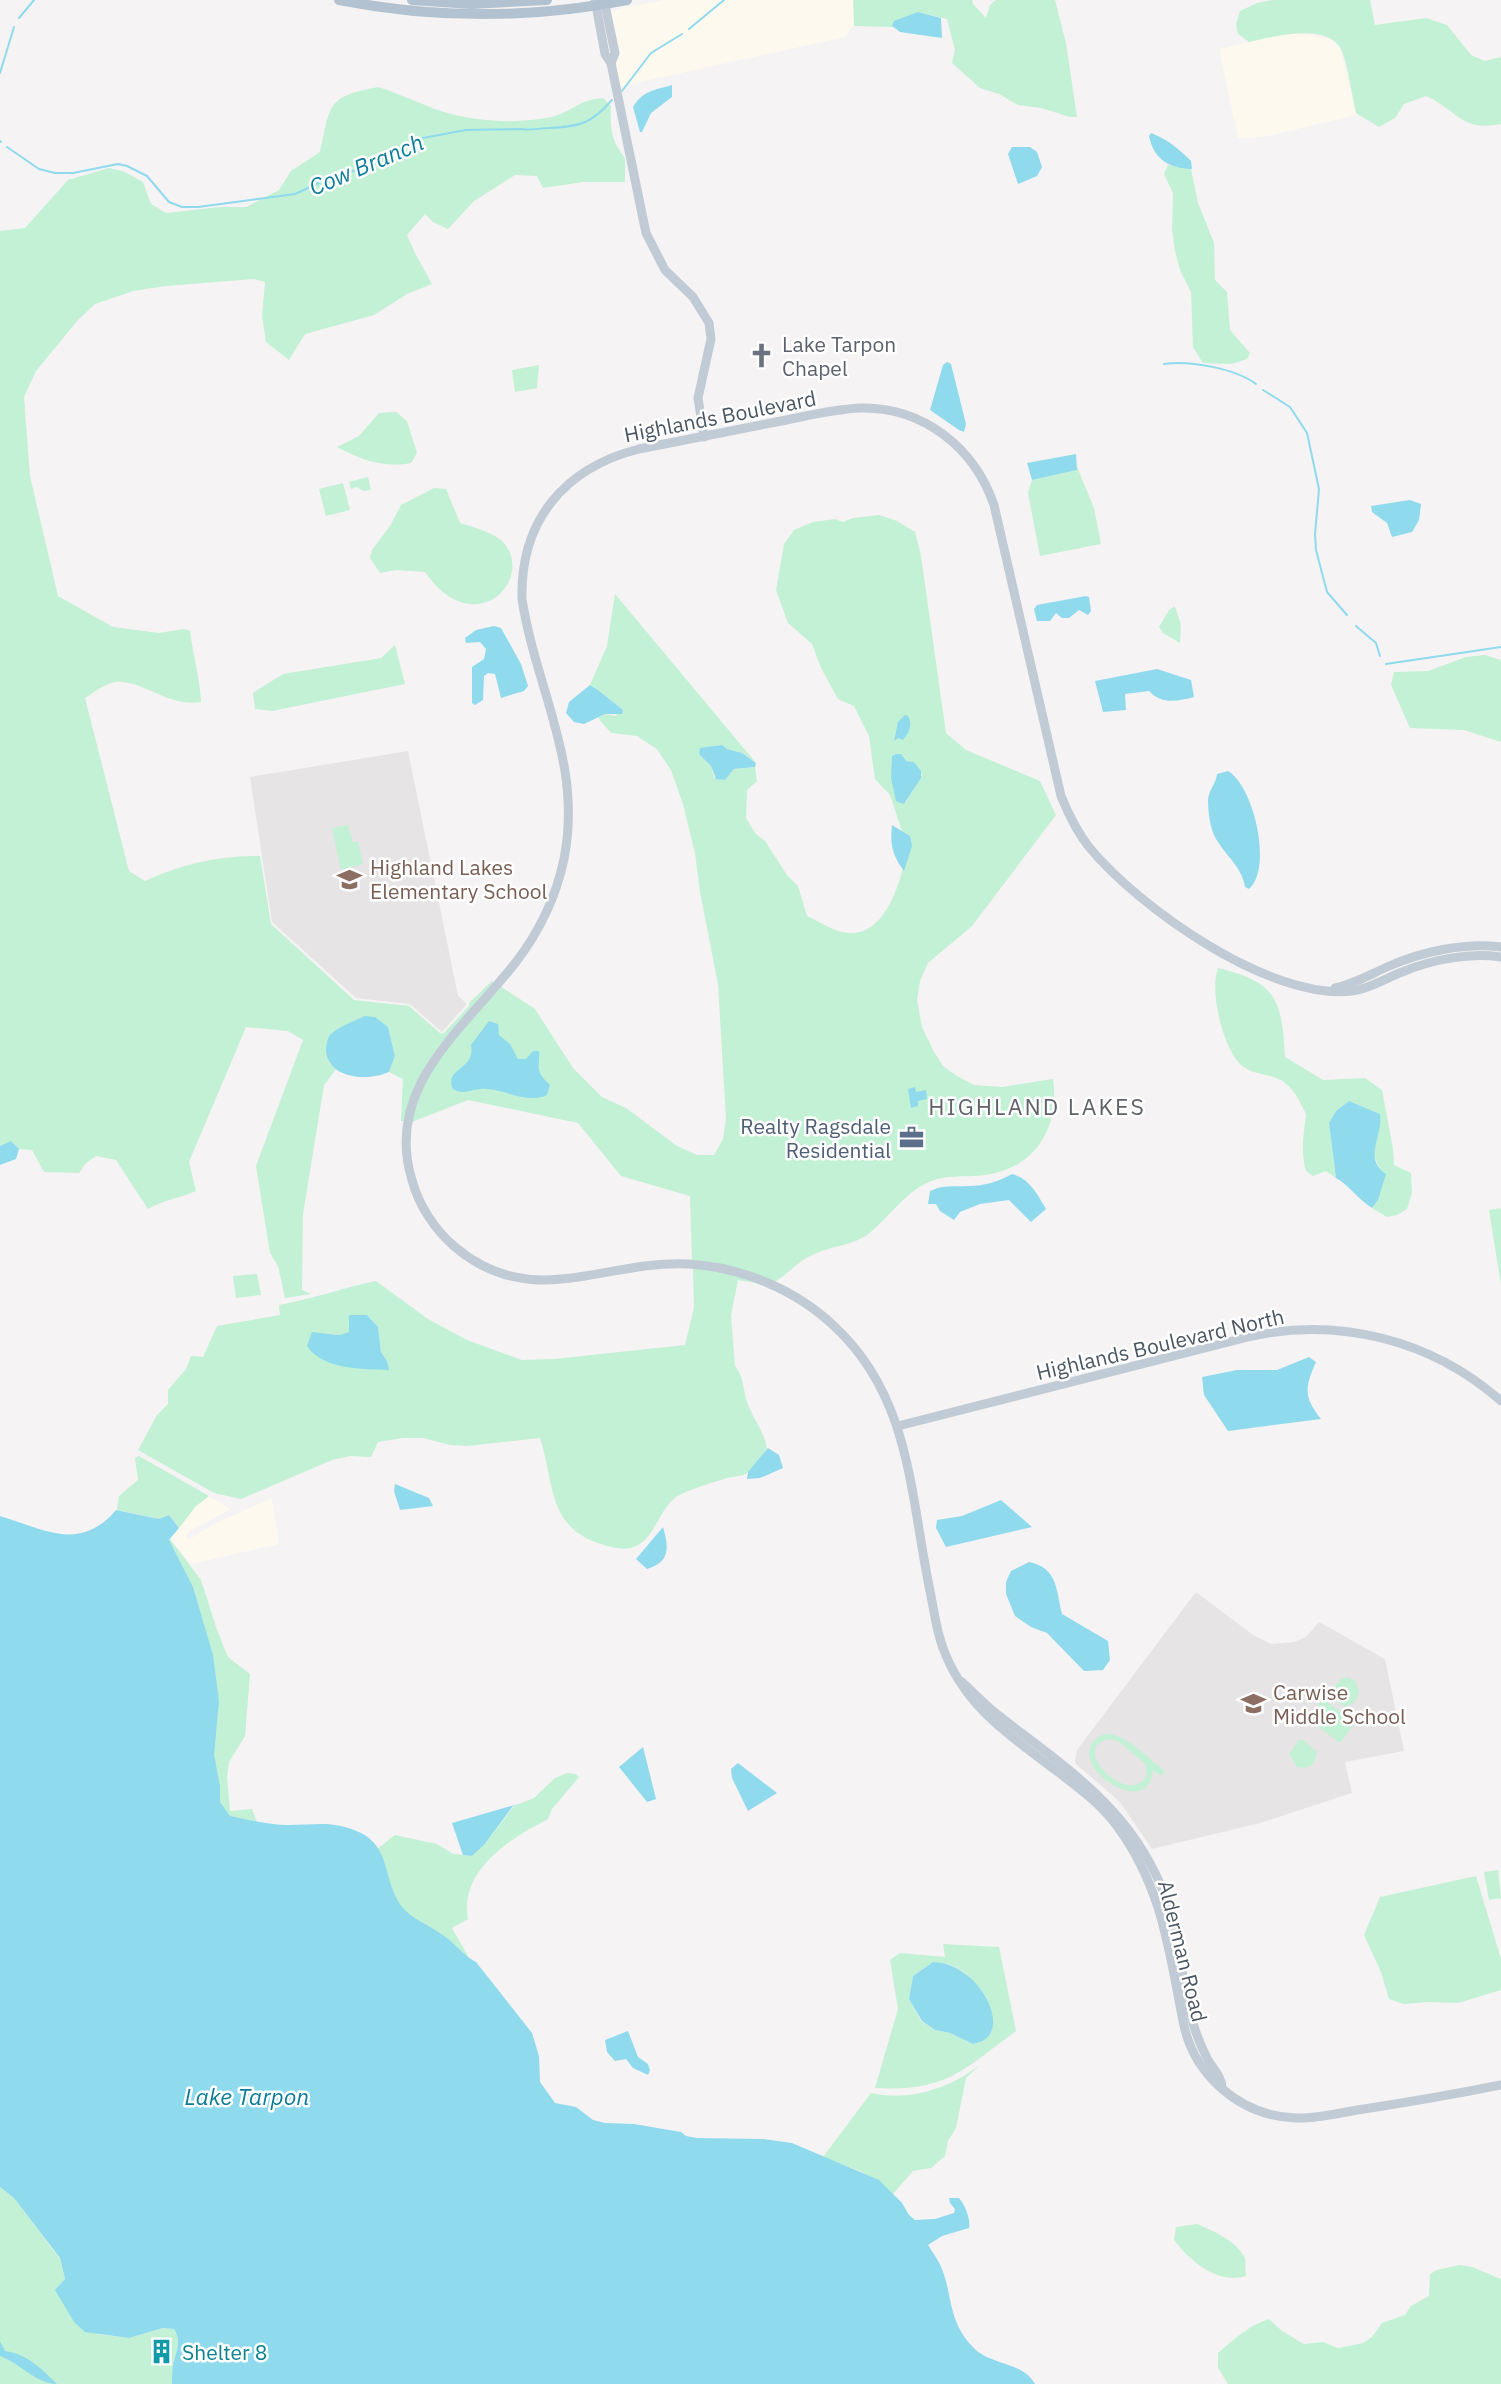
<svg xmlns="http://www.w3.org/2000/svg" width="1501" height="2384" viewBox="0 0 1501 2384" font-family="'IBM Plex Sans',sans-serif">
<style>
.commercial{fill:#fdf9ef}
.education{fill:#e6e4e5}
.green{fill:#c3f1d5;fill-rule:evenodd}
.water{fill:#90daee}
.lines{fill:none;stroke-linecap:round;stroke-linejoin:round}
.stream{stroke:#90daee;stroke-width:2}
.secondary{stroke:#c1cbd6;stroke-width:9}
.primary{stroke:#b3c2d1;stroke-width:10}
.labels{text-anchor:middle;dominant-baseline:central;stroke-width:5;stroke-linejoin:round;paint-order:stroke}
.worship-label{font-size:21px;fill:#5b616d;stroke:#fff;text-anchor:start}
.street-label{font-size:21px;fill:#4a5661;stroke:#fff}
.education-label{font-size:21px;fill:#785e54;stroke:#fff;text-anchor:start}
.service-label{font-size:21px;fill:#4e5e75;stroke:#fff;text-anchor:end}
.culture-label{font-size:21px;fill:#0d838f;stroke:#fff;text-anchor:start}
.water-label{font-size:23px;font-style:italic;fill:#0c7c9b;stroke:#fff}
.neighbourhood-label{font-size:23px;letter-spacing:2px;fill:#5f6368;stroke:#fff}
</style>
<rect width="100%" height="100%" fill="#f5f3f3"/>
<g class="commercial">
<polygon points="663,0 853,0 854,24 845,37 618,87 609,11"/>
<polygon points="1291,32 1331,39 1340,48 1357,115 1264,137 1238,138 1219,49"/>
<polygon points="209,1496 231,1509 190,1531 185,1536 188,1540 216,1523 272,1498 279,1544 191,1564 170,1539 196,1506"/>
</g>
<g class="education">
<polygon points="408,751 458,996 467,1004 442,1032 410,1004 356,998 272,922 250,777"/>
<polygon points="1196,1592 1253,1635 1271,1644 1294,1642 1306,1637 1319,1622 1385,1659 1404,1751 1345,1762 1352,1793 1260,1823 1152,1849 1119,1801 1076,1764 1075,1760 1077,1750"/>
</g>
<g class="green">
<polygon points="853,0 972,0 973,4 986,18 990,5 996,0 1055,0 1066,43 1077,117 1070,117 1041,108 1018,105 999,94 980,88 952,63 955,50 947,19 918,12 893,27 854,26"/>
<path d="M1272,0h98l5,25 51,-7 21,7 24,30 14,6 16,-4v67c-41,8 -43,-14 -75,-28l-22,8 -9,14 -16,9 -23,-14c-4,-18 -8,-49 -15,-64 -14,-27 -70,-12 -92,-7l-11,-8 -2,-10 4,-13 17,-8z"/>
<path d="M378,87c23,7 44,18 66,25 26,8 60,11 87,8 9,-1 19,-2 27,-5 19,-7 21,-15 45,-17l8,8c-1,22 0,35 14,52v24h-42l-40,6 -6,-12 -22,-1 -41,26 -26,28 -15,-7 -8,-8 -18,21 8,18 17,31 -25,10 -33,21 -69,19 -16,26 -23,-18 -4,-26 3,-34 -11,-3 -89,7 -32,5 -38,13 -17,16 -42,51 -12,26 6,79 28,120 55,31 46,6 25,-4 6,2c3,25 10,47 11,71 -32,6 -59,-23 -86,-20 -10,2 -21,10 -30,16l44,173 16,10c37,-17 74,-26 115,-25l11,68 83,76 55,6 32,28 3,-1 25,-27v-3l23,-22 3,2c-24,27 -53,54 -71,85 -10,16 -13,36 -18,53h-5l2,-42 -14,-7 6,-16 -7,-29 -24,-11 -11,5 -24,42 7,6 -12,16 -21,129 -1,76 9,4 -26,4 -7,-32 -8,-13 -14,-87 47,-126 -15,-9 -42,-4 -57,135 7,29c-16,7 -33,9 -48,18l-32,-49 -20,-4 -11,8 -6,9 -35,-1 -12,-22 -13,-1 -8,-8 -11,5v-915l25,-3 43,-48 41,-12 16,4 18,10 8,22 15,9 54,-6h26l33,-17 12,-19 29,-19c11,-48 6,-55 58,-65z"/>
<polygon points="1168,165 1191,169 1198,203 1214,243 1215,280 1227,292 1230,330 1250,353 1247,359 1232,364 1203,363 1193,347 1191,292 1180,270 1175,251 1172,229 1173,193 1164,174"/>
<polygon points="539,365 537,388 515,392 512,370"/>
<path d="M396,412l11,9 10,32 -6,10c-27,5 -50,-3 -74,-16l22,-11 20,-23z"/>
<polygon points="1077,467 1094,508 1101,544 1040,556 1028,493 1032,480 1077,470"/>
<polygon points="368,477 371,490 363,491 357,487 351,489 349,482"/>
<polygon points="343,483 350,510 326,516 319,489"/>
<path d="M434,488l12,1 14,34c13,4 35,10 44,20 31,37 -30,100 -79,29l-29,-2 -16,3 -10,-15 2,-8 18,-24 11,-21z"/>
<path d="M879,515l18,6 18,11 6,24 25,177 20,17 74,31 16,34 -84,111 -44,37 -8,18 -3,19 5,27 11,23 10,16 14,10 17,9 28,2 51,-8c7,48 -17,89 -68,96 -22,3 -41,-2 -62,10 -22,12 -36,35 -56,50 -16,11 -37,11 -55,20 -15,7 -25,20 -39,28l-81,-21 -2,-66 -69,-20 -43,-53 -110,-23 -56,22 4,-20 17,-38 67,-78 35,23 38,59 29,29 24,11 51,38 20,9h17l9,-16 3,-20 -8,-135 -18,-92 -5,-39 -12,-49 -12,-34 -14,-21 -20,-13 -26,-3 -13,-15 7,-4 10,2 8,-6 -25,-20 -8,-5 17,-39 8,-52 141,169 -14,-10 -15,-4 -5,-4 -22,4 -1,5 12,12 3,11 11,3 9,-11 21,-2 2,14 -10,9 -1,28 9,15 10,8 22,34 11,11 9,30c11,5 23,13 35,16 48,11 62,-64 68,-96l-8,-5 -12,-36 -15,-16 -6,-43 -15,-30 -16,-7 -17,-31 -9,-24 -24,-21 -12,-33 8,-46 10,-14 19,-8 22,-3 8,3 10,-4zM906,761l8,1 8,13 -16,27 -9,-1 -6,-28z"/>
<polygon points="1175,606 1181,625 1180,643 1163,633 1159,627 1169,610"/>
<polygon points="395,645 405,684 272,711 255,709 253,693 283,674 381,658"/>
<polygon points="1485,655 1501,660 1501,742 1464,730 1410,728 1391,685 1394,672 1428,671 1466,657"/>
<polygon points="348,825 353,842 358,842 363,864 341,870 332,828"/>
<path d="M1218,968c59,14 64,32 67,89l38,23 42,-2 17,12 11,59 1,16 17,8 1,20 -5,16 -10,6 -10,2 -15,-9c7,-10 9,-26 7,-39 -1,-7 -7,-13 -5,-22 1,-12 8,-20 6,-33l-31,-13 -13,10 -7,12 7,55 -10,-7 -13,5 -7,-5c-6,-21 -2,-36 0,-57 -5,-10 -11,-24 -21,-31 -12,-10 -32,-7 -44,-18 -18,-17 -32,-74 -23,-97z"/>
<polygon points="1501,1208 1501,1285 1489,1210"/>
<path d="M693,1268l34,5 35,11 -24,-4 -7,35 4,51c9,10 8,24 12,36 6,17 17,29 20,46 -5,8 -13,20 -20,25 -4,3 -15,4 -20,5 -16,5 -37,11 -51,19 -17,12 -21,41 -40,49 -10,5 -23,2 -32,-1 -57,-16 -49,-60 -64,-107l-73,8 -17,-1 -27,-7h-20l-25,4 -7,15 -21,-1 -18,4 -91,39 -27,-6 -76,-43 19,-35 11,-11v-14l18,-21 5,-13 12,1 14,-31 63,-11 -1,-10c33,-6 64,-17 97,-24l52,38 39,21 55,20 32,-1 131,-14 9,-37zM367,1315l11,12 3,25 6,9 -63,-28 15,2 11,-3v-9z"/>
<polygon points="257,1274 261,1295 236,1298 233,1276"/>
<polygon points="139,1456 209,1496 196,1506 179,1528 169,1515 159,1519 117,1510 119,1496 138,1480 135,1458"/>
<polygon points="170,1539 201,1580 217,1630 228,1657 250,1674 245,1736 229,1762 227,1777 230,1811 252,1809 257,1822 299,1828 223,1835 164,1544"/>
<polygon points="1348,1677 1356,1682 1359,1693 1354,1703 1345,1707 1331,1696 1330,1692 1341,1679"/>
<polygon points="1323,1699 1355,1723 1340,1743 1308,1719"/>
<path d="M1104,1734c21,-2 45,25 61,37l-4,5 -8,-6c-4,56 -100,-13 -49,-36zM1110,1739l9,3 26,22 2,10c-15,37 -82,-28 -37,-35z"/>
<polygon points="1299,1740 1303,1740 1317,1752 1314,1763 1306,1768 1297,1767 1289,1754"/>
<path d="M567,1773l9,1 3,3 -27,32 -4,10c-37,19 -89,51 -80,100l-16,9 16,28 -4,6 -60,-33 -27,-80 18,-14 42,9 16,10 19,2 12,-11 30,-39 20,-8 21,-20z"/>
<polygon points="1498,1870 1501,1898 1489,1900 1484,1872"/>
<polygon points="1476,1876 1501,1959 1501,1990 1458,2003 1428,2002 1404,2004 1389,1999 1381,1972 1364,1935 1380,1897"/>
<path d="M943,1944l56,3 17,84c-53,39 -70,61 -141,57l23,-79 -8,-49 10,-7 45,4zM933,1962c39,1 47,31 59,61 -3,10 -6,20 -19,21l-23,-11 -15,-3 -14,-9 -12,-22 4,-23z"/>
<path d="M980,2065l-14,13 -10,50 -8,13 -3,15 -14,12 -18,3 -21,24 -30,-23 -39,-15 48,-64c39,9 79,-5 109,-28z"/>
<path d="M0,2187l14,11 46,61 5,20 -9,11 18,32 23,12 32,4 34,-10 11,1c8,13 2,22 -1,36 -1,6 -1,13 -1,19h-172z"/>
<path d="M1197,2224c16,7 40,17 48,34 1,5 0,13 1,18 -28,9 -56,-15 -72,-36l2,-13z"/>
<path d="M1460,2265l12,2 29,12v105h-273l-10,-16v-15c17,-14 29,-27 51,-34l13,12 22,13 19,-2 15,6 25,-5 9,-6 10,-14 23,-8 6,-9 18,-10 1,-22 7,-4z"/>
</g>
<g class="water">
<polygon points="918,12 941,18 942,38 900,32 892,26 894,21"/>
<path d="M672,85v12l-21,16 -9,19h-2l-7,-25c9,-16 22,-17 39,-22z"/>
<path d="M1151,133c16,6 28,16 40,28l1,8c-23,-1 -38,-9 -43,-33z"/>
<polygon points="1012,147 1030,147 1037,152 1042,167 1037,176 1018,184 1008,154"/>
<polygon points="947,362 951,364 966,424 964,432 959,430 930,410 943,365"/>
<polygon points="1076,454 1077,470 1032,480 1027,463"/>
<polygon points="1410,500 1421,504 1419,520 1412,532 1392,537 1387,523 1372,512 1371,506"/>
<polygon points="1086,596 1089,597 1091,611 1088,615 1079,610 1069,618 1062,618 1056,613 1050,621 1037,621 1034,609 1037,605"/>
<polygon points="494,626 501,628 521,664 528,686 524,691 501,698 495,674 488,673 484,676 483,700 475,705 472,703 472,667 484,659 486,649 480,642 466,643 465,638 476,630"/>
<path d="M1157,669l34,11 3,17c-16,4 -32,8 -45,-6l-24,3 1,16 -23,2 -8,-31z"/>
<polygon points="590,685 598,690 623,710 622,714 605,714 584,724 574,722 566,713 569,702"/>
<path d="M905,715l3,1c5,9 1,17 -5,24l-5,-2 -4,3 4,-19z"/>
<polygon points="722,745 727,749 742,753 756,763 755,767 734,769 725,780 716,779 711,766 699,754 700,748"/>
<polygon points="896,754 901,754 906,761 914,762 921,771 921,778 904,804 896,801 891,778 892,756"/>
<path d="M1228,771c26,15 45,97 21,118l-4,-2c-3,-20 -19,-31 -29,-48 -6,-11 -8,-27 -8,-39 1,-11 8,-16 9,-26z"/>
<path d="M892,825l18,11 2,10 -8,25c-12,-16 -14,-27 -12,-46z"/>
<path d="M364,1016l11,1 13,10 7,29 -6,16c-20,9 -60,8 -63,-21 0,-5 1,-12 4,-16 8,-8 24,-14 34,-19z"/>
<path d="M489,1021l9,3 1,11 11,9 8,15h8l7,-8h6c1,18 -5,19 11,34l-3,10c-21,10 -45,-8 -67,-6 -10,1 -17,6 -27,0 -10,-21 23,-19 18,-44z"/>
<polygon points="915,1087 916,1092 926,1090 927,1099 918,1101 918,1106 911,1108 908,1089"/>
<path d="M1349,1101l31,13c4,21 -18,44 6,60l-8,26 -6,8c-14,-9 -22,-22 -36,-30l-7,-55 7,-12z"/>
<polygon points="11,1141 19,1149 16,1159 0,1165 0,1146"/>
<path d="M1012,1174c18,5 25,20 34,35l-15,13 -22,-22 -29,4 -20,8 -6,8 -14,-9 -4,-7h-8l2,-13c14,-7 23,-4 38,-5 16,0 30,-4 44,-12z"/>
<path d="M349,1315h18l11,12 3,25 6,9 2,9c-26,-1 -66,0 -82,-24l5,-14 27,3 10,-3z"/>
<path d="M1309,1357l7,5c-11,25 -13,35 5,57l-93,12 -24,-36 -2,-18 35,-7h40z"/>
<polygon points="768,1448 779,1455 783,1468 760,1478 747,1479 748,1472"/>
<polygon points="395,1484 429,1498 433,1506 400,1510 394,1491"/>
<polygon points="1001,1500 1032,1527 946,1547 936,1528 937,1520 962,1516"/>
<path d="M116,1510l43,9 10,-4 10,13 -10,12 24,47 20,68 6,46 -5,54 6,31v16l10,14c19,4 39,9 58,9 28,0 46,-5 73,8 28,14 23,44 37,68 11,19 34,24 50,38 11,9 17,17 28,23l56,71 7,23 1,26 15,21 21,4 17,13 12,3 29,1 47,8 5,4 11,2 66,1 29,4 87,37 23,23 7,12 6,5 20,-1 19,-6 1,-4 -5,-6 -1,-5h10c6,7 12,22 10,30l-27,8 -14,9c5,8 11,16 14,24 11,29 6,50 29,76 17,21 52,16 64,39h-863c0,-6 0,-13 1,-19 3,-14 9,-23 1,-36l-11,-1 -34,10 -44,-6 -11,-10 -19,-32 10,-11 -5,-21 -46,-60 -14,-11v-671c46,14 80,36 116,-6z"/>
<path d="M663,1527c6,21 7,35 -16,42l-11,-10z"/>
<path d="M1029,1562c29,6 27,28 33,52l46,27 2,19 -7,10 -19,1 -37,-38 -16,-6 -16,-11 -9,-22v-12l5,-11z"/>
<polygon points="643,1747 656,1799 647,1802 619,1767"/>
<polygon points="738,1763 777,1793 748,1811 732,1778 731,1769"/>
<polygon points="518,1804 513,1806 484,1845 472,1856 463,1855 452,1823"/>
<path d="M933,1962c47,0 85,75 40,82l-23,-11 -15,-3 -13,-9 -13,-22 4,-23z"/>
<polygon points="628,2031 638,2057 648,2064 650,2070 648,2075 633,2068 626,2059 615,2061 607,2052 605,2040"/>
<path d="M0,2341l5,10c22,3 37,18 52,33 -21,0 -37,-21 -57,-28z"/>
</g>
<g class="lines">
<g class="stream">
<polyline points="19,18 34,0"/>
<polyline points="689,29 724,0"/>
<polyline points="0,73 14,27"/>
<polyline points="622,91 651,53 682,34"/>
<polyline points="0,141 1,142"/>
<path d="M7,147l32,22 16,4h18l45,-9 9,2 20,10 22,26 13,5h16l97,-13 39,-18 39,-10 19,-15 31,-13 43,-8 55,-1c10,2 18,-1 28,-1 31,-1 43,-5 63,-28"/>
<path d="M1164,364c26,-4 72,5 92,20"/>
<polyline points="1263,390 1290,407 1307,433 1319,489 1315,534 1316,550 1327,592 1347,615"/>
<polyline points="1356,626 1376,643 1380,656"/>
<polyline points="1386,664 1501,647"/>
</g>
<g class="secondary">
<polyline points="595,0 605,54 611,63 646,233 665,270 693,297 709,323 711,339 698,398 704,437"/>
<polyline points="604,0 615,53 611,63"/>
<path d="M1501,957c-32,-5 -70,3 -99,15 -16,6 -32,17 -50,19 -81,10 -213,-83 -263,-144 -12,-15 -21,-34 -28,-51l-67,-291c-20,-58 -71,-98 -133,-97 -29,1 -58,9 -85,14 -46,9 -92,18 -137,27 -75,19 -119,72 -117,150 14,91 61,164 42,260 -8,38 -25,73 -48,103 -50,65 -133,124 -104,218 7,26 23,50 43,67 77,65 148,13 233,17 53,3 107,25 146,62 77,71 76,169 96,265 4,19 6,39 13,57 21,58 67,88 115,124 22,17 43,32 59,54 45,61 52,124 66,195 10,54 57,95 113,97 22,1 46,-6 68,-9 46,-7 92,-15 137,-24"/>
<path d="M1335,988c19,-4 34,-13 52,-21 33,-15 78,-25 114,-20"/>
<path d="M898,1426l350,-89c90,-21 184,3 253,64"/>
<path d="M962,1682c13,12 26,26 40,36 64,50 126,89 159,168 17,39 19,84 29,125 3,15 9,31 16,45 5,11 16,20 16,32"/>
</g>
<g class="primary">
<path d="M339,0c97,19 191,19 288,0"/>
<polyline points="412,0 471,4 547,0"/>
</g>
</g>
<defs>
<symbol id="church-bare" viewBox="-9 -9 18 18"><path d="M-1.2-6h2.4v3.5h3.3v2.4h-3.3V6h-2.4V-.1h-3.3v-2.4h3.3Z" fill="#6b7280" stroke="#fff" stroke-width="2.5" paint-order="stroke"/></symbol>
<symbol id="school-bare" viewBox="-9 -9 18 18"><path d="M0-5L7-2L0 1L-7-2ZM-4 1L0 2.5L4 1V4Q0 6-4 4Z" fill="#8d6e63" stroke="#fff" stroke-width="2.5" paint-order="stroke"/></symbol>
<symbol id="office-bare" viewBox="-9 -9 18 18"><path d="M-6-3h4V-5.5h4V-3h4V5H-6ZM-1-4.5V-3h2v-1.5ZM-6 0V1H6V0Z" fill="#5c6f8a" stroke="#fff" stroke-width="2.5" paint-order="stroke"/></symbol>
<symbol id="building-bare" viewBox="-9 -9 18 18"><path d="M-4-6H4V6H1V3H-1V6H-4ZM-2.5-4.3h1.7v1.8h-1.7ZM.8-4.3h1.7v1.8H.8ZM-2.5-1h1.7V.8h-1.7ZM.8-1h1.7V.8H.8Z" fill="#0f9aa8" stroke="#fff" stroke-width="2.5" paint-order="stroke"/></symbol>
</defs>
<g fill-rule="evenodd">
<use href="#church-bare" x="744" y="338" width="35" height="35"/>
<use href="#school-bare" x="332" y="862" width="35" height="35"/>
<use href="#office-bare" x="894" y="1120" width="35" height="35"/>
<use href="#school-bare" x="1236" y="1686" width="35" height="35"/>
<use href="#building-bare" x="144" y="2334" width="35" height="35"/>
</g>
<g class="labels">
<g class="worship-label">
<text x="782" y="344">Lake Tarpon<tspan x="782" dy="24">Chapel</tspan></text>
</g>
<g class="street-label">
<text transform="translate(720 416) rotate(-11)">Highlands Boulevard</text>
<text transform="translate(1160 1344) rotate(-13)">Highlands Boulevard North</text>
<text transform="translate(1183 1951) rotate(76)">Alderman Road</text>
</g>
<g class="education-label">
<text x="370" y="867">Highland Lakes<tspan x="370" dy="24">Elementary School</tspan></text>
<text x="1273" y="1692">Carwise<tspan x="1273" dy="24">Middle School</tspan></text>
</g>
<g class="service-label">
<text x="891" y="1126">Realty Ragsdale<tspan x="891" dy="24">Residential</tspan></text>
</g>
<g class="culture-label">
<text x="182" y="2352">Shelter 8</text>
</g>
<g class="water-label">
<text transform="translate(366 164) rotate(-23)">Cow Branch</text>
<text x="247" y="2096">Lake Tarpon</text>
</g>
<g class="neighbourhood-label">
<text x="1037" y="1106">HIGHLAND LAKES</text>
</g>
</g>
</svg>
